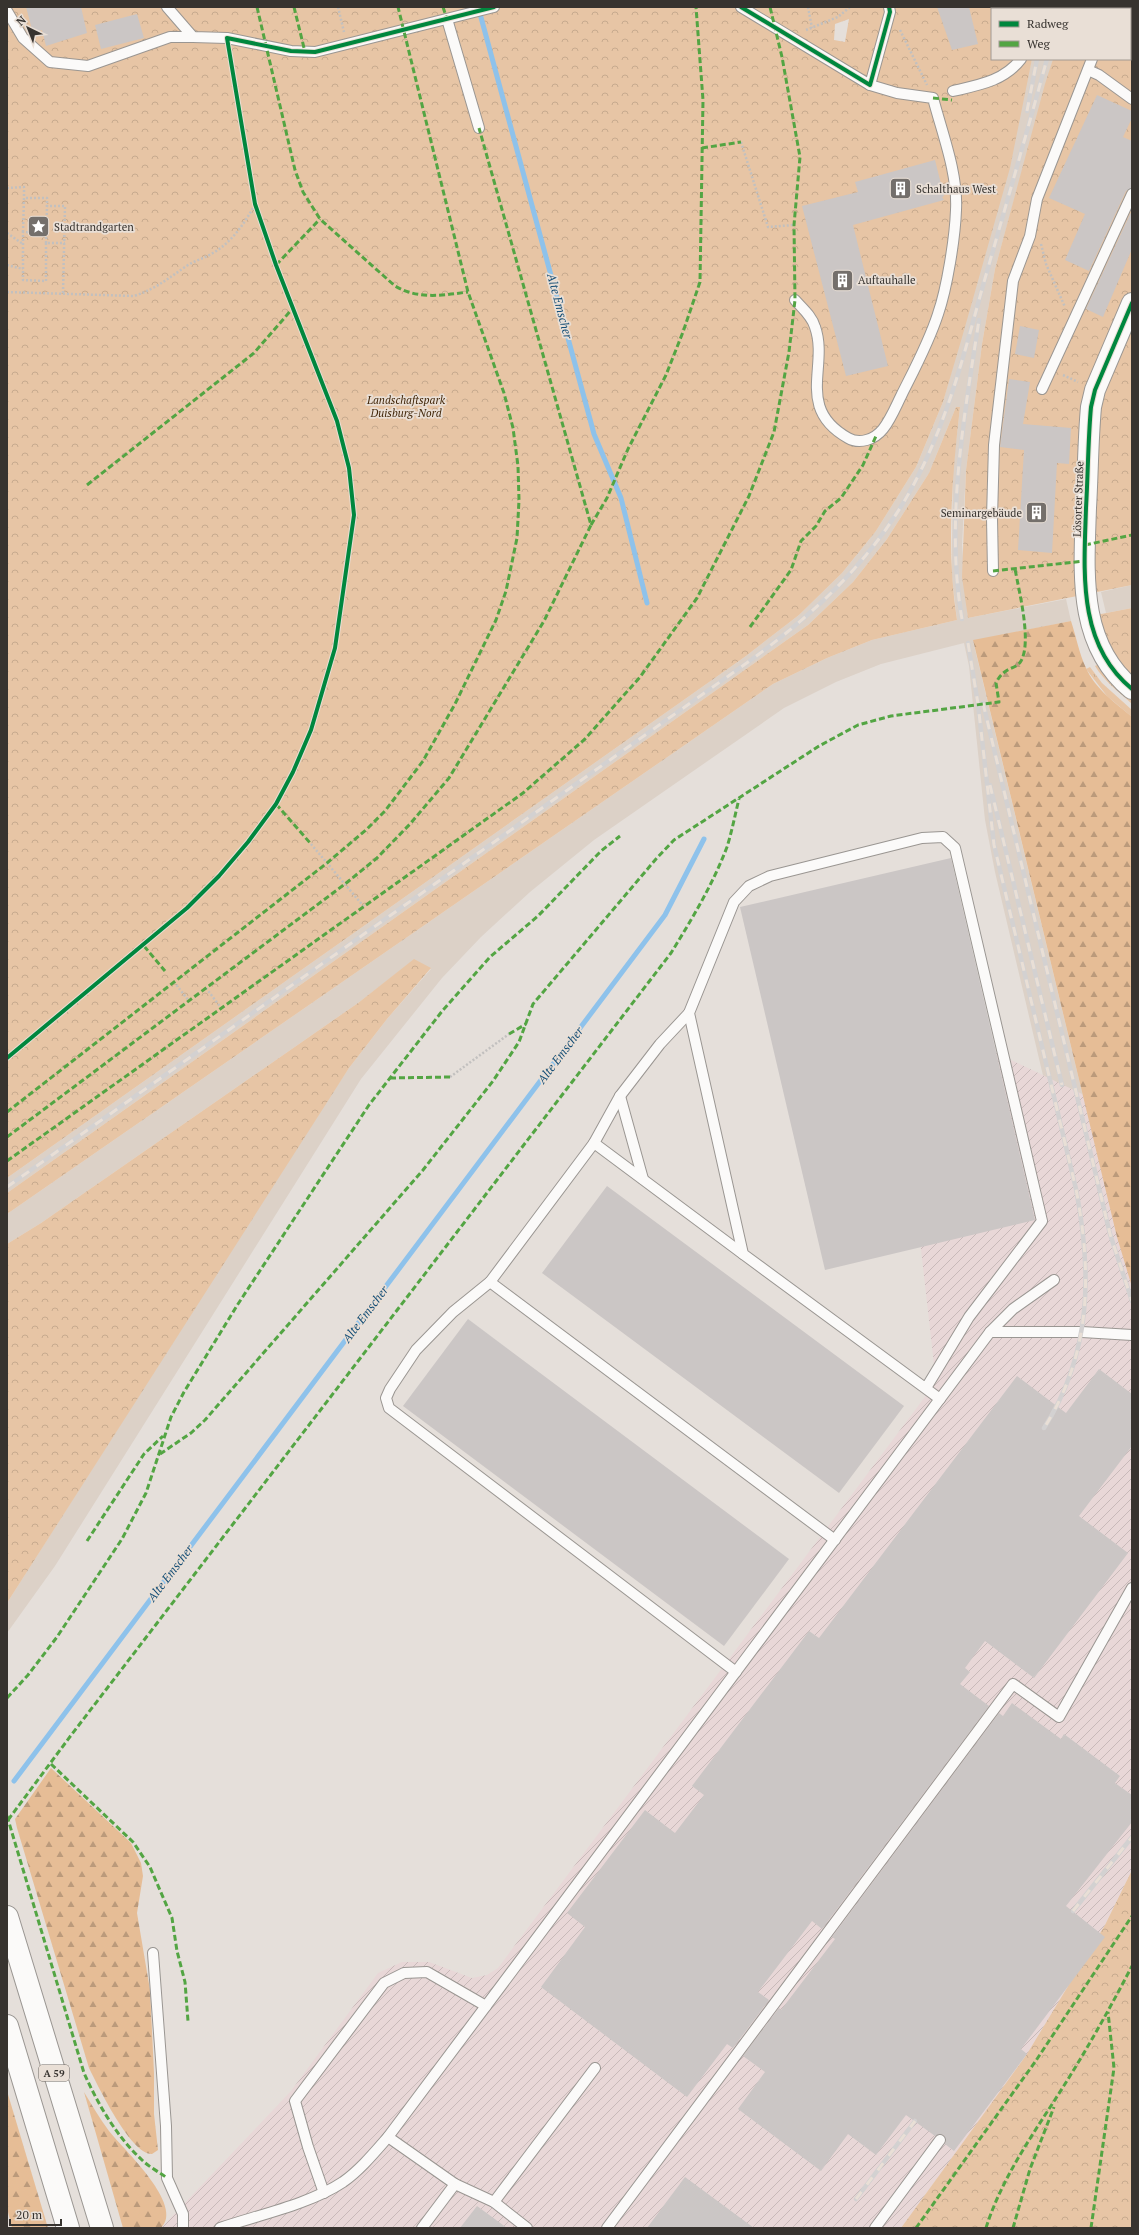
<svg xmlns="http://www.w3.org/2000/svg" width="1139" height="2235" viewBox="0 0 1139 2235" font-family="'PT Serif',serif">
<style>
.built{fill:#dcd1c7}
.industrial{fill:url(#industrial-furrows)}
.grass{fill:url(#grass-tufts)}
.forest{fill:url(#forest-firs)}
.park{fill:url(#park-crowns)}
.pier{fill:#e5dfda}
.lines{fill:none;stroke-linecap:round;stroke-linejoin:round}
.stream{stroke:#8ec2eb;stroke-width:5}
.building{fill:#cbc6c5}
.service-casing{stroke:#9a9692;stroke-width:12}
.minor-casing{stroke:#9a9692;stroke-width:22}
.motorway-casing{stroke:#9a9692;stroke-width:24}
.path{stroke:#c2c0bf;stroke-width:2.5;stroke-dasharray:2 2;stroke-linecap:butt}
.service{stroke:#fbfaf9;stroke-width:10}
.minor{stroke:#fbfaf9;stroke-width:20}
.motorway{stroke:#fbfaf9;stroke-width:22}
.rail-casing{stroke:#d3d1d1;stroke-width:4.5}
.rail{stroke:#e9dfd6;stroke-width:3;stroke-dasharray:9;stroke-linecap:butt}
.quiet{stroke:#53a543;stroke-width:3;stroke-dasharray:6 3;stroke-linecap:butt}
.cycleway-casing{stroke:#e9dfd6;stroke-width:6}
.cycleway{stroke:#00873e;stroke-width:4}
.labels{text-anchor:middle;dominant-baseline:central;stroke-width:3.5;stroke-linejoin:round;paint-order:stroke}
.shield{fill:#e9dfd6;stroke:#6c6761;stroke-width:1}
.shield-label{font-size:10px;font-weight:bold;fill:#37332f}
.poi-label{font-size:11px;fill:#37332f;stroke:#e9dfd6;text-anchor:start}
.park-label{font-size:11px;font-style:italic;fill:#402507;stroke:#e9dfd6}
.street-label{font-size:11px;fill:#37332f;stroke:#e9dfd6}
.water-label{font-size:12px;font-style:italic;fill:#154e76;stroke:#e9dfd6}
</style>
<defs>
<pattern id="industrial-furrows" width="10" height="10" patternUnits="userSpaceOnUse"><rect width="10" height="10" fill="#e8d7d7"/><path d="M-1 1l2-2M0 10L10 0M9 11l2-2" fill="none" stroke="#c8b9b9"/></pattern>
<pattern id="grass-tufts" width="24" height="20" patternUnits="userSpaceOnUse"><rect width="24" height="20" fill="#e7c5a5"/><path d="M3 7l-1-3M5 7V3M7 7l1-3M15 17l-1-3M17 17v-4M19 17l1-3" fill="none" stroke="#c7aa8e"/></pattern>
<pattern id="forest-firs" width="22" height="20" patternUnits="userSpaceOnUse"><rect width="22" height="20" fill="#e6bd96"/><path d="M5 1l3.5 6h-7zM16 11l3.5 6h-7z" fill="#bb9a7b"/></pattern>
<pattern id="park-crowns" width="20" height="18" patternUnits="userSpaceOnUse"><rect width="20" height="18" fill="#e7c5a5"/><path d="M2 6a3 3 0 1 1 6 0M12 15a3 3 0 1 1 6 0" fill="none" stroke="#c7aa8e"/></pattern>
</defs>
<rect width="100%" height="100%" fill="#e5dfda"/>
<g class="built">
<polygon points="1032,59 1053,59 995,269 982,344 966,470 962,545 968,618 1066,599 1071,621 973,641 1117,1237 1070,1190 995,872 985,820 969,666 964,643 881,664 836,682 784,708 594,840 530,892 481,937 442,978 361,1079 55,1566 7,1633 7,1603 307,1131 349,1068 387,1019 431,969 414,960 358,1003 41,1223 7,1244 7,1214 773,684 827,658 872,640 957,620 952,577 952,545 953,469 960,407 956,407 929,473 887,539 853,582 808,625 7,1193 7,1178 746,656 799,615 842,573 876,531 916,467 943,402 981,266"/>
<polygon points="1132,585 1132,608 1106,613 1101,592"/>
</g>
<polygon class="industrial" points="974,1042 1132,1118 1132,1870 1105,1925 1027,2054 901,2228 161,2228 291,2091 378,1973 402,1962 429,1962 472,1978 487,1975 498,1968 936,1382 919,1232"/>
<g class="grass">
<path d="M1099,664l33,34v6c-13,-12 -28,-23 -37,-38z"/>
<polygon points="1090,667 1102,683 1132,710 1132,717 1107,696 1086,669"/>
</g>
<g class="forest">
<path d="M1071,621c5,15 8,32 15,47 9,21 30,35 46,49v570l-15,-50 -144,-597z"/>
<path d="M51,1768l80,75 10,20 2,13 -6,37 13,77 4,83v41l4,36 -6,4c-21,1 -54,-68 -63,-86l-72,-240 -2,-9z"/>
<polygon points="7,2091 48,2228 12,2228 7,2208"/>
<path d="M84,2092c8,13 16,27 25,39 14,18 76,74 52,97h-38z"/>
</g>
<g class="park">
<polygon points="7,7 1044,7 1044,9 992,9 992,59 1032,59 1010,168 963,334 943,402 916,467 876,531 842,573 799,615 746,656 7,1178"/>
<polygon points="1069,7 1132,7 1132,585 968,618 962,577 966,470 982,344 995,269 1045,84 1053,59 1130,59 1130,9 1068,9"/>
<path d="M956,407h4c-8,70 -14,143 -3,213l-85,20 -45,18 -54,26 -766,530v-21l801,-568 45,-43 34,-43 42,-66z"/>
<polygon points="1132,608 1132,679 1115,659 1096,615"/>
<polygon points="414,959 431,968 387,1019 349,1068 7,1603 7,1244 41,1223 358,1003"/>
<polygon points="1132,1870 1132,2228 901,2228 1027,2054 1105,1925"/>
</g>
<polygon class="pier" points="849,19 845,42 834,40 835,24"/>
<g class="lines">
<g class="stream">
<polyline points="479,10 594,434 621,498 647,603"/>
<polyline points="14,1781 665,915 704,839"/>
</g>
</g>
<g class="building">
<polygon points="26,7 81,7 87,33 46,46 42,30 33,33"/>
<polygon points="937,7 969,7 978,44 952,50"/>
<polygon points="137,14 144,38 101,49 95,25"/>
<polygon points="1097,95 1132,111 1132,118 1123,137 1132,141 1132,188 1126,191 1089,271 1065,260 1085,214 1049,198"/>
<polygon points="935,160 944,196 942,197 944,200 853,225 888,366 846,376 802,206 858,192 855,182"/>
<polygon points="1132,210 1132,249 1103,317 1086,309"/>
<polygon points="1020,326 1039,330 1034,358 1015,354"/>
<polygon points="1009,379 1030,382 1023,424 1071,428 1069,464 1057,463 1052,553 1018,550 1024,450 1000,447"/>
<polygon points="951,858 1035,1220 825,1270 740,907"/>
<polygon points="607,1186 904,1406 839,1493 542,1273"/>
<polygon points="468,1319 789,1559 724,1646 403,1406"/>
<polygon points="1099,1369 1132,1394 1132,1446 1079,1516 1128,1553 1034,1678 985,1641 965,1668 970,1672 960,1684 989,1706 822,1929 812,1921 758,1992 769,2000 733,2048 727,2044 687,2097 541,1987 585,1927 567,1913 645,1810 675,1833 704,1795 692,1786 809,1631 819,1638 1017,1376 1066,1413"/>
<polygon points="1012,1703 1061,1739 1064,1734 1120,1776 1115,1783 1132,1795 1132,1822 1066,1906 1105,1937 1021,2049 1027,2054 954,2151 945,2144 946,2140 944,2135 940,2134 935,2136 906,2115 876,2155 848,2134 821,2171 738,2109 765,2072 743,2056 779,2008 781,2010 835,1939 832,1937 999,1713 1003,1716"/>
<polygon points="685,2177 754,2228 647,2228"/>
<polygon points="477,2206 507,2228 460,2228"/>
</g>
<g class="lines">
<defs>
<g id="service">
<polyline points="167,7 193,37 227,38 291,51 315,52 494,7"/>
<path d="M741,7l129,78 27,8 36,5c9,35 25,75 23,112 -1,28 -9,78 -18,104 -9,28 -23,54 -36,80 -6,12 -11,25 -19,35 -8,10 -23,16 -35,9 -53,-30 -19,-72 -33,-111 -3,-11 -13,-19 -20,-27"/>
<polyline points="1032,9 1033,7"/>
<polyline points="1112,9 1114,7"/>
<polyline points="7,11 23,38 50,62 88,66 170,37 193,37"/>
<polyline points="447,19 479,128"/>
<polyline points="1088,70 1099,75 1132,99"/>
<polyline points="870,85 890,12 889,7"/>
<path d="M953,91c26,-6 51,-10 68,-32"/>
<polyline points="1042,389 1132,194"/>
<polyline points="993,571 992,518 994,445 1013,281 1030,236 1037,199 1092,59"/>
<polyline points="620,1096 643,1179"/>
<polyline points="594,1143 620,1096 660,1044 689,1013"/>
<polyline points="743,1254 594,1143 490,1282 835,1540"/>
<polyline points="490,1282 453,1312 416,1350 390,1389 386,1398 389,1408 736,1672"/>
<polyline points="990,1332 1082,1332 1132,1335"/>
<polyline points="926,1388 969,1317 1042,1221 955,848 943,837 922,838 770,876 749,886 734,902 689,1013 743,1254 940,1399"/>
<polyline points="153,1953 166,2126 167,2178 183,2214 183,2228"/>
<polyline points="388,2137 455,2184 494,2202 527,2228"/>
<polyline points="324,2193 308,2147 295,2101 384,1983 404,1973 427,1972 486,2006"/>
<polyline points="494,2202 595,2068"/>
<path d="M220,2228c38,-13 90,-24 123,-46 17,-12 31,-29 45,-45l602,-805 23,-23 41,-29"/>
<polyline points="422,2228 455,2184"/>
<polyline points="607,2228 1013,1684 1059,1717 1132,1588"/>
<polyline points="875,2228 940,2140"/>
</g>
<path id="minor" d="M1132,303l-37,87 -4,17c-3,33 -3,67 -5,101 -2,64 -9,136 46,181"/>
<g id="motorway">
<polyline points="7,1917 102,2228"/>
<polyline points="7,2026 68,2228"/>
</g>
</defs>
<use href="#service" class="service-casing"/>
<use href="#minor" class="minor-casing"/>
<use href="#motorway" class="motorway-casing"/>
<g class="path">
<polyline points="338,7 344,32"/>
<polyline points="808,7 812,28"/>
<polyline points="806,30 838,17 850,7"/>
<polyline points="900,30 927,85"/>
<polyline points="741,142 768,227 794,225"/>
<polyline points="7,188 24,187 24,198"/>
<polyline points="23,232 24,198 47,198 47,206"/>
<polyline points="7,233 23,244"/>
<polyline points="46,243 46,281 23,280 23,232 47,233"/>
<polyline points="1041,244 1046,264 1065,307"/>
<polyline points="7,265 23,269"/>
<path d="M7,292l127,4c22,-7 36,-19 54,-31 8,-5 17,-7 25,-12 19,-11 32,-30 42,-49"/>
<polyline points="63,293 65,206 47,206 46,243 65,243"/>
<polyline points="1063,375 1078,382"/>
<polyline points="311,844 365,908"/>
<polyline points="174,982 189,1001"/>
<polyline points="206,988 222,1009"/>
<polyline points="450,1077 509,1034"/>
</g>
<use href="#service" class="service"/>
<use href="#minor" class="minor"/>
<use href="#motorway" class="motorway"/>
<defs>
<g id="rail">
<polyline points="1049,9 1050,7"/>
<polyline points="1061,9 1062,7"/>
<polyline points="1027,111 1037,59"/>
<path d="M962,619c-17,-98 2,-202 17,-299"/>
<path d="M968,643l10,61 16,141 82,344c16,83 16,164 -32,239"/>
<polyline points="983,703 1110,1234 1132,1301"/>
<polyline points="990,785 1062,1085"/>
<path d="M7,1187l744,-527c63,-46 119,-98 158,-167 36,-64 54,-134 73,-204 22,-77 44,-153 65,-230"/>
<polyline points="1073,1911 1132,1837"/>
<polyline points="856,2199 915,2121"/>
</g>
</defs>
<use href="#rail" class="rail-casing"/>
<use href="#rail" class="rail"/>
<g class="quiet">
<path d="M257,7l38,163 8,22 17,27 75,67c24,14 48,9 73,6"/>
<polyline points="294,7 305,52"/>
<polyline points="443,7 447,19"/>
<polyline points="933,98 952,100"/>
<polyline points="702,148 741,142"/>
<polyline points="276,265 320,219"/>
<polyline points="87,485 254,353 293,308"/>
<polyline points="591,525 607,498 628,449 666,375 683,332 700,282 703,100 696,7"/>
<polyline points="1085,545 1132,535"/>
<polyline points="993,571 1084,561"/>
<polyline points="750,627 791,570 801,541 816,526 825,511 841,498 863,465 876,436"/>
<polyline points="276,804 311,844"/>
<polyline points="144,946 165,971"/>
<polyline points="509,1034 526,1024"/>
<polyline points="390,1078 450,1077"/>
<polyline points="7,1112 327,863 367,829 385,811 423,761 455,704 496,620 506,591 517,538 519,500 518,466 513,428 504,393 468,292 398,7"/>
<polyline points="7,1137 345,884 377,858 410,824 449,778 544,621 591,525 479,128"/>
<polyline points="7,1161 523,793 585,739 640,677 697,598 749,496 774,432 789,352 795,300 794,225 800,157 782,57 770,7"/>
<path d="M160,1454l31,-21 14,-13 218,-250 70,-89 26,-39 14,-38 123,-145 18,-19 145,-94 39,-21 33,-9 108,-14 -3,-19c8,-17 20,-13 25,-22 11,-19 -2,-70 -6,-92"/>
<polyline points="87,1541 144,1454 163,1436"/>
<polyline points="7,1698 28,1675 57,1637 122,1539 146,1493 171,1417 184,1392 238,1304 369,1105 443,1010 490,957 538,916 601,851 620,836"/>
<polyline points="51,1764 133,1842 150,1867 172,1918 177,1951 185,1982 188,2021"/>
<path d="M7,1816l77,257c14,31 32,63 58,87 7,7 17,12 25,18"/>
<path d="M8,1820l64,-86 599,-781c21,-34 42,-69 56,-106 5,-16 8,-32 12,-48"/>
<polyline points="916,2228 1035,2062 1132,1916"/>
<path d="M986,2228c15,-48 45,-91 72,-133 27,-42 51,-85 74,-129"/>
<polyline points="1013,2228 1030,2169 1054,2107"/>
<polyline points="1091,2228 1114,2068 1108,2012"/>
</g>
<defs>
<g id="cycleway">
<polyline points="741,7 870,85 890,12 889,7"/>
<path d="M1132,303l-37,87 -4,17c-3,33 -3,67 -5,101 -2,64 -9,136 46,181"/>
<polyline points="7,1058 187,908 219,876 248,842 276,804 293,772 311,730 335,648 354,515 349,468 337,421 276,265 255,204 227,38 291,51 315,52 494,7"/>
</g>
</defs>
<use href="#cycleway" class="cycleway-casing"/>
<use href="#cycleway" class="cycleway"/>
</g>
<defs>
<symbol id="building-square" viewBox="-11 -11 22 22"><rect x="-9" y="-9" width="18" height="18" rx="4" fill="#746f6b" stroke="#e9dfd6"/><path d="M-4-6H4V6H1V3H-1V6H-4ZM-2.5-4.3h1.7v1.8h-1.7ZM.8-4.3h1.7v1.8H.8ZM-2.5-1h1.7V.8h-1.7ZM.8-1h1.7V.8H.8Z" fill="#fff"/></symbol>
<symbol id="sight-square" viewBox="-11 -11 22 22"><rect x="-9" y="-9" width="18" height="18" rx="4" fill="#746f6b" stroke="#e9dfd6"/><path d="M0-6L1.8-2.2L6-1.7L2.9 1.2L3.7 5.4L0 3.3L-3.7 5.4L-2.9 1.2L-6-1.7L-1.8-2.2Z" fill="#fff"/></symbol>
</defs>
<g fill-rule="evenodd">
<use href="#building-square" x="888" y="176" width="25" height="25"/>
<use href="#sight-square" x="26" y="214" width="25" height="25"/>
<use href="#building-square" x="830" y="268" width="25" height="25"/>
<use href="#building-square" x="1024" y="500" width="25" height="25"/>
</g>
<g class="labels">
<rect class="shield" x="39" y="2065" width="30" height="16" rx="3"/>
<g class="shield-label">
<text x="54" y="2073">A 59</text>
</g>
<g class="poi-label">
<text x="916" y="189">Schalthaus West</text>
<text x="54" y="227">Stadtrandgarten</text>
<text x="858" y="280">Auftauhalle</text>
<text x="1022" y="513" text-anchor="end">Seminargebäude</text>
</g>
<g class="park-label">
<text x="406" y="400">Landschaftspark<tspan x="406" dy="13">Duisburg-Nord</tspan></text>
</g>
<g class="street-label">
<text transform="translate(1078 499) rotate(-88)">Lösorter Straße</text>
</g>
<g class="water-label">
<text transform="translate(560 306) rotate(75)">Alte Emscher</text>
<text transform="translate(560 1055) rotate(-53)">Alte Emscher</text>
<text transform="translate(365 1314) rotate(-53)">Alte Emscher</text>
<text transform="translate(170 1573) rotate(-53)">Alte Emscher</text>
</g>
</g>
<rect width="1139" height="2235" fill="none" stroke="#37332f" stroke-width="16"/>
<rect x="991" y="8" width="140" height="52" fill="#e9dfd6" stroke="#a29a93"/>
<rect x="999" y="21" width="20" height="6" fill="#00873e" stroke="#a29a93"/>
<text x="1027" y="28" font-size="12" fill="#37332f">Radweg</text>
<rect x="999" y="41" width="20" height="6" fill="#53a543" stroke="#a29a93"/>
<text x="1027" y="48" font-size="12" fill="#37332f">Weg</text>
<g transform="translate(28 28) rotate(317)" stroke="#e9dfd6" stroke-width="3" paint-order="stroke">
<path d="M0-3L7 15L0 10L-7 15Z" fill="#37332f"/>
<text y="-6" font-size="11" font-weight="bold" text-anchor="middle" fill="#37332f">N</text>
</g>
<path d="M10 2219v6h51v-6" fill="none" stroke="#37332f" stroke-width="2"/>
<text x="16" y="2219" font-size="12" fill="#37332f" stroke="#e9dfd6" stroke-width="3" paint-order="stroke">20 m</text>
</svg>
